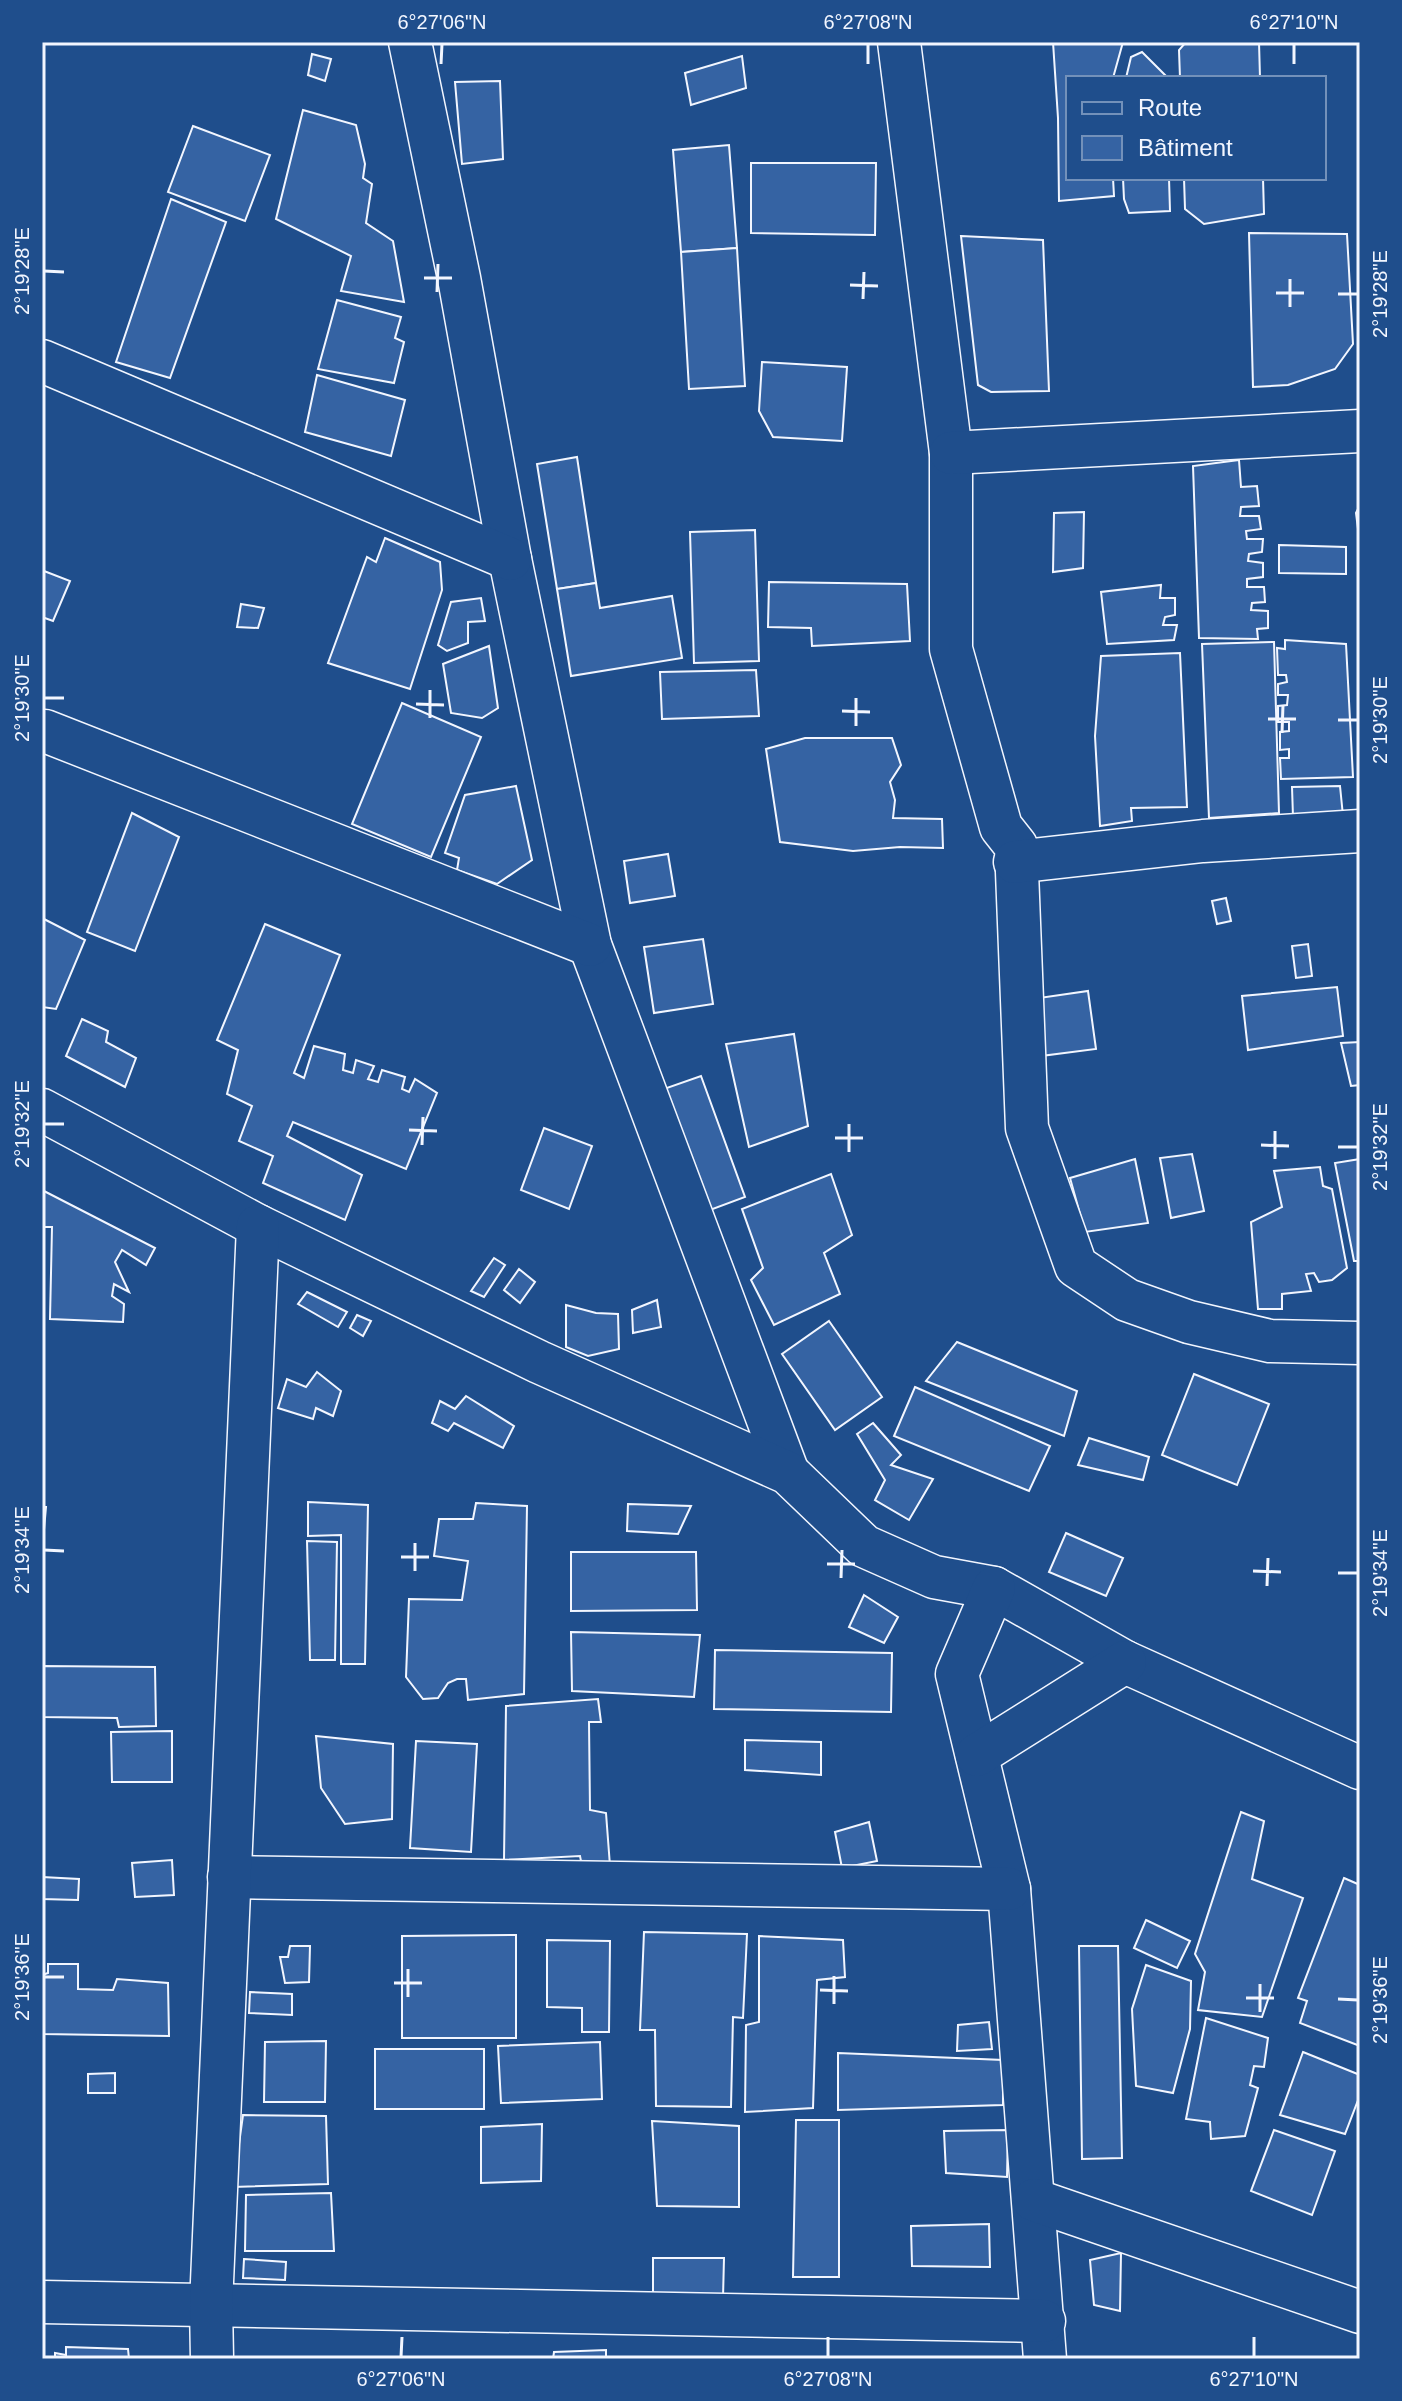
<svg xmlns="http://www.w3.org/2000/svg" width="1402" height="2401" viewBox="0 0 1402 2401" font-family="Helvetica,sans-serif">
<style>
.building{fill:#3563a3;stroke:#f2f6ff;stroke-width:2}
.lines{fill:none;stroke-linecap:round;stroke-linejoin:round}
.street-casing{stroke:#f2f6ff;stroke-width:45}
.street{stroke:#1f4e8c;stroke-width:42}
.ticks{fill:none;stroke:#f2f6ff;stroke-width:3}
.neatline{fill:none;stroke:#f2f6ff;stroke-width:3}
.ticks-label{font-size:20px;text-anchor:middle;fill:#f2f6ff}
</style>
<rect width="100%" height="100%" fill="#1f4e8c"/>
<g class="building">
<polygon points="1053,42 1123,42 1113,78 1068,78 1068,178 1113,178 1114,196 1059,201 1058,118"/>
<polygon points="1186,42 1259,42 1260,78 1180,78 1179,50"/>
<polygon points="1142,52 1166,76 1166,78 1126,78 1131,57"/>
<polygon points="312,54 331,59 325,81 308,75"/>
<polygon points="742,56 746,88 691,105 685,73"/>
<polygon points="500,81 503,159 462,164 455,82"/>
<polygon points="303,110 356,125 365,164 363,178 372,184 366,223 393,241 404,302 341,291 351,256 276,219"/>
<polygon points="193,126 270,155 245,221 168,192"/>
<polygon points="729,145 737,248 681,252 673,150"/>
<polygon points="751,163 876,163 875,235 751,233"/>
<polygon points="1123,178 1169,178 1170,211 1129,213 1124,199"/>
<polygon points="1184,178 1263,178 1264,214 1204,224 1185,209"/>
<polygon points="171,199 226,222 170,378 116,362"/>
<polygon points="1249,233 1347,234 1353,344 1335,369 1288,385 1253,387"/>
<polygon points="961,236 1043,240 1049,391 991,392 978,385"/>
<polygon points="737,248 745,386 689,389 681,252"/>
<polygon points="337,300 401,317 395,338 404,342 394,383 318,369"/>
<polygon points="762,362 847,367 842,441 773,437 759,411"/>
<polygon points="317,375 405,400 391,456 305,432"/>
<polygon points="577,457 596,583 557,589 537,464"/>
<polygon points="1239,460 1241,487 1257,486 1259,506 1241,507 1240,516 1259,516 1261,529 1246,531 1247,539 1263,539 1262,552 1249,554 1248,561 1263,563 1263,577 1247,579 1247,587 1264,587 1265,602 1252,603 1251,610 1268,611 1268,628 1257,629 1258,639 1199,638 1193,466"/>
<polygon points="1360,505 1360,545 1356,513"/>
<polygon points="1084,512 1083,568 1053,572 1054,513"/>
<polygon points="755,530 759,661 694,663 690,532"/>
<polygon points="385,538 440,562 442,590 410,689 328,663 367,557 376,562"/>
<polygon points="1279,545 1346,547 1346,574 1279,573"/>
<polygon points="44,571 70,581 53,621 42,617 42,577"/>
<polygon points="769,582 907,584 910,641 812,646 811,628 768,627"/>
<polygon points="596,583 600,608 672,596 682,658 571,676 557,589"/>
<polygon points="1161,585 1160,598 1175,598 1175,615 1165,617 1163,625 1177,625 1174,640 1107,644 1101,592"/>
<polygon points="481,598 485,621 468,622 468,643 447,651 438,645 451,602"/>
<polygon points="241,604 264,608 258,628 237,627"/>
<polygon points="1285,640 1346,644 1353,777 1281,779 1280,758 1289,758 1289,749 1280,750 1280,732 1289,731 1289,722 1278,722 1278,706 1287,705 1288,695 1278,695 1278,684 1287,682 1286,675 1278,675 1277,648 1285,649"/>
<polygon points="1274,642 1279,813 1209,818 1202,644"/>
<polygon points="489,646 498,708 482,718 451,713 443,664"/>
<polygon points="1180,653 1187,807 1131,808 1132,821 1100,826 1095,736 1101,656"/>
<polygon points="756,670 759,716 662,719 660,672"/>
<polygon points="402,703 481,737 431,857 352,824"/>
<polygon points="805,738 892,738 901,765 890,782 895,800 893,818 942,819 943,848 900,847 853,851 780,842 766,749"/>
<polygon points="516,786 532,860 497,884 457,870 459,858 445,853 465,795"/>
<polygon points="1340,786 1343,816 1293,817 1292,787"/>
<polygon points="132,813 179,837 135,951 87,932"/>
<polygon points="668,854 675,896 630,903 624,861"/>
<polygon points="1226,898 1231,921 1217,924 1212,901"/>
<polygon points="42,918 85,940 56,1009 42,1007"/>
<polygon points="265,924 340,955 294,1073 304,1078 314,1046 345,1054 343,1070 353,1073 356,1060 374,1066 368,1079 378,1082 382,1070 405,1077 402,1089 409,1092 415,1079 437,1093 406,1169 293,1122 287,1136 362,1175 345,1220 263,1183 273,1156 239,1141 252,1106 227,1094 238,1050 217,1040"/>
<polygon points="703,939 713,1004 654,1013 644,947"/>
<polygon points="1308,944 1312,976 1296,978 1292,946"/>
<polygon points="1337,987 1343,1036 1248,1050 1242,996"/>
<polygon points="1088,991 1096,1049 1033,1057 1032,999"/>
<polygon points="82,1019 108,1031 106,1042 136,1058 125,1087 66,1056"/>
<polygon points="794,1034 808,1126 749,1147 726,1044"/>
<polygon points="1360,1042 1360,1085 1351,1086 1341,1043"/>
<polygon points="701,1076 745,1197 702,1213 658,1091"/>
<polygon points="544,1128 592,1146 569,1209 521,1190"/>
<polygon points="1192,1154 1204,1211 1171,1218 1160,1158"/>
<polygon points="1135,1159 1148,1223 1085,1232 1070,1178"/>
<polygon points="1360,1159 1360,1261 1354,1261 1335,1163"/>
<polygon points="1320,1167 1323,1186 1332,1189 1347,1268 1332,1280 1319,1282 1314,1273 1306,1274 1311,1291 1282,1294 1282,1309 1258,1309 1251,1222 1282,1207 1274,1171"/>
<polygon points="831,1174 852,1235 824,1253 840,1294 774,1325 751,1280 763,1268 742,1209"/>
<polygon points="42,1190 155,1248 146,1265 122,1250 115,1262 129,1292 114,1284 112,1296 124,1304 123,1322 50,1319 52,1227 42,1227"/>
<polygon points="494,1258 505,1265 484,1297 471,1291"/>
<polygon points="519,1269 535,1282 520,1303 504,1290"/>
<polygon points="307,1292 347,1312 338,1327 298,1304"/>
<polygon points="657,1300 661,1327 633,1333 632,1310"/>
<polygon points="566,1305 596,1313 618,1314 619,1349 588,1356 566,1347"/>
<polygon points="357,1315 371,1321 363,1336 350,1328"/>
<polygon points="829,1321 882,1397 835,1430 782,1354"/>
<polygon points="957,1342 1077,1391 1064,1436 926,1381"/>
<polygon points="317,1372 341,1391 333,1416 316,1408 313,1419 278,1408 287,1379 306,1387"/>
<polygon points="1194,1374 1269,1404 1237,1485 1162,1455"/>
<polygon points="915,1387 1050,1446 1029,1491 894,1436"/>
<polygon points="466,1396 514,1426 503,1448 454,1423 448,1431 432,1423 440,1401 455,1409"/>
<polygon points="873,1423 901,1455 891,1465 933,1479 909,1520 875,1500 885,1480 857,1434"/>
<polygon points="1089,1438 1149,1457 1143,1480 1078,1465"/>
<polygon points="308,1502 368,1505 365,1664 341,1664 341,1535 308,1536"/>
<polygon points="476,1503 527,1506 524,1694 468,1700 466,1679 457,1679 448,1683 438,1698 423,1699 406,1677 409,1599 462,1600 468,1561 434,1556 439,1519 473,1519"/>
<polygon points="628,1504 691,1506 678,1534 627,1531"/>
<polygon points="42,1507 46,1507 42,1552"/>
<polygon points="1066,1533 1123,1558 1106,1596 1049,1572"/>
<polygon points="307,1541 337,1542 335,1660 310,1660"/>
<polygon points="571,1552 696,1552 697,1610 571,1611"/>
<polygon points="864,1595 898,1617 884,1643 849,1627"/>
<polygon points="571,1632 700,1635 694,1697 572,1691"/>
<polygon points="715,1650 892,1653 891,1712 714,1709"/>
<polygon points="42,1666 155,1667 156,1726 119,1727 117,1718 42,1717"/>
<polygon points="598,1699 601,1722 589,1722 590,1810 606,1813 610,1866 583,1871 580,1856 504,1860 506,1706"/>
<polygon points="172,1731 172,1782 112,1782 111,1732"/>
<polygon points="316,1736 393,1744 392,1819 345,1824 321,1788"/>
<polygon points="745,1740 821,1742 821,1775 745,1770"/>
<polygon points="416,1741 477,1744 471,1852 410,1848"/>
<polygon points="1241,1812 1264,1821 1252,1879 1303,1898 1262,2017 1198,2010 1205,1972 1195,1954"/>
<polygon points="869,1822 877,1861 842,1868 835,1832"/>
<polygon points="172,1860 174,1895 135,1897 132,1863"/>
<polygon points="42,1877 79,1879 78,1900 42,1899"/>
<polygon points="1344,1878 1360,1885 1360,2046 1300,2023 1307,2001 1298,1998"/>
<polygon points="1146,1920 1190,1941 1177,1968 1134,1948"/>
<polygon points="644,1932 747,1934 743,2018 733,2017 731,2107 656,2106 655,2030 640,2030"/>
<polygon points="516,1935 516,2038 402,2038 402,1936"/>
<polygon points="759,1936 843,1940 845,1977 817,1980 813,2108 745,2112 746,2025 759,2022"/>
<polygon points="547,1940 610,1941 609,2032 582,2032 582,2008 547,2007"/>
<polygon points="290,1946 310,1946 309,1982 285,1983 280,1957 288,1957"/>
<polygon points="1079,1946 1118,1946 1122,2158 1082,2159"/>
<polygon points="48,1964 78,1964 78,1989 113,1990 117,1979 168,1983 169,2036 42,2034 42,1975 48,1973"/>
<polygon points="1146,1965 1191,1981 1190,2029 1173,2093 1136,2086 1132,2009"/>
<polygon points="250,1992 292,1994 292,2015 249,2013"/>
<polygon points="1206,2018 1268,2038 1264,2067 1254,2066 1250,2085 1258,2088 1245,2136 1211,2139 1210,2122 1186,2119"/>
<polygon points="989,2022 992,2049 957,2051 958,2025"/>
<polygon points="326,2041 325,2102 264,2102 265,2042"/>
<polygon points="600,2042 602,2099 501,2103 498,2046"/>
<rect x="375" y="2049" width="109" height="60"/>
<polygon points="1303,2052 1360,2075 1360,2095 1345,2134 1280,2115"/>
<polygon points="838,2053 1003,2060 1003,2105 838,2110"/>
<polygon points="115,2073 115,2093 88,2093 88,2074"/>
<polygon points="243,2115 326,2116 328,2184 233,2187"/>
<polygon points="796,2120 839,2120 839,2277 793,2277"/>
<polygon points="652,2121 739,2126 739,2207 657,2206"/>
<polygon points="542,2124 541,2181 481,2183 481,2127"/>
<polygon points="1008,2130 1007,2177 946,2173 944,2131"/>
<polygon points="1274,2130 1335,2151 1312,2215 1251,2191"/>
<polygon points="331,2193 334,2251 245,2251 246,2195"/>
<polygon points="989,2224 990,2267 912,2266 911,2226"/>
<polygon points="1121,2253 1120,2311 1094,2305 1090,2260"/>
<polygon points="653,2258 724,2258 723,2298 653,2302"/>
<polygon points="244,2259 286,2262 285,2280 243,2278"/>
<polygon points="66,2347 128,2349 129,2359 55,2359 55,2353 66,2355"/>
<polygon points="606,2350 606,2359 553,2359 554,2352"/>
</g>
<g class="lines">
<defs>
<g id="street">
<polyline points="410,42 459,278 510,559 590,945 788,1473"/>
<polyline points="899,42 951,453 951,649 1001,827 1016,846 1027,1128 1076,1266 1127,1300 1189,1322 1270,1341 1360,1343"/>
<polyline points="42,361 510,559"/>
<polyline points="951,453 1360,431"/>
<polyline points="45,731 590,945"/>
<polyline points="1015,862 1203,841 1360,831"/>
<polyline points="42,1110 258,1226 539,1362 788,1473 864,1546 934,1577 994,1588 1125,1662 1360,1768"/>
<polyline points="994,1588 957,1674 1009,1889 1045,2359"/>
<polyline points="977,1755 1125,1662"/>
<polyline points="229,1877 1009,1889"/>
<polyline points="1034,2200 1360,2312"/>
<polyline points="42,2302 1044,2321"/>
<polyline points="212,2359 211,2305 258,1226"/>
</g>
</defs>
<use href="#street" class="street-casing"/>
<use href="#street" class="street"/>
</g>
<path class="ticks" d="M441,64l1,-20M868,64v-20M1294,64v-20M44,271l20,1M424,278h28M850,285l28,1M437,292l1,-28M1276,293h28M1338,294h20M863,299l1,-27M1290,307v-28M44,698h20M416,704l28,1M842,711l28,1M430,718v-28M1268,719h28M1338,720h20M856,726v-28M1282,733l1,-28M44,1124h20M409,1130l28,1M835,1138h28M422,1145l1,-28M1261,1145l28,1M1338,1147h20M849,1152v-28M1275,1159v-28M44,1550l20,1M401,1557h28M827,1564h28M415,1571v-28M1253,1571l28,1M1338,1573h20M841,1578l1,-28M1267,1586l1,-28M44,1977h20M394,1983h28M820,1990l28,1M408,1997v-28M1246,1998h28M1338,1999l20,1M834,2004v-28M1260,2012v-28M401,2357l1,-20M828,2357v-20M1254,2357v-20"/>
<rect width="1402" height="2401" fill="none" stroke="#1f4e8c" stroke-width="88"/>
<rect x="1066" y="76" width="260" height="104" fill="#1f4e8c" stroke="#7391ba" stroke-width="2"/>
<rect x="1082" y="102" width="40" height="12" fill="#1f4e8c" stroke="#7391ba" stroke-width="2"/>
<text x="1138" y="116" font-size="24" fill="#f2f6ff">Route</text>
<rect x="1082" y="136" width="40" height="24" fill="#3563a3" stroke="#7391ba" stroke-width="2"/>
<text x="1138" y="156" font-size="24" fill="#f2f6ff">Bâtiment</text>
<rect x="44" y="44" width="1314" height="2313" class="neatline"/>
<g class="ticks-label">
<text x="442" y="29">6°27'06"N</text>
<text x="868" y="29">6°27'08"N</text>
<text x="1294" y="29">6°27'10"N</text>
<text transform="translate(22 271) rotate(-90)" y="7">2°19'28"E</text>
<text transform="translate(1380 294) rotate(-90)" y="7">2°19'28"E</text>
<text transform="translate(22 698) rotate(-90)" y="7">2°19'30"E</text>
<text transform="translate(1380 720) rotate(-90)" y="7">2°19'30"E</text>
<text transform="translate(22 1124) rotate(-90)" y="7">2°19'32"E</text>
<text transform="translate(1380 1147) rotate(-90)" y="7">2°19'32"E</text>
<text transform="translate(22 1550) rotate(-90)" y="7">2°19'34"E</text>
<text transform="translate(1380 1573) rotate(-90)" y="7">2°19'34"E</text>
<text transform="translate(22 1977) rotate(-90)" y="7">2°19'36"E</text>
<text transform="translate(1380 2000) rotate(-90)" y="7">2°19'36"E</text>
<text x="401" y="2386">6°27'06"N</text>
<text x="828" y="2386">6°27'08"N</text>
<text x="1254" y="2386">6°27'10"N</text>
</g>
</svg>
